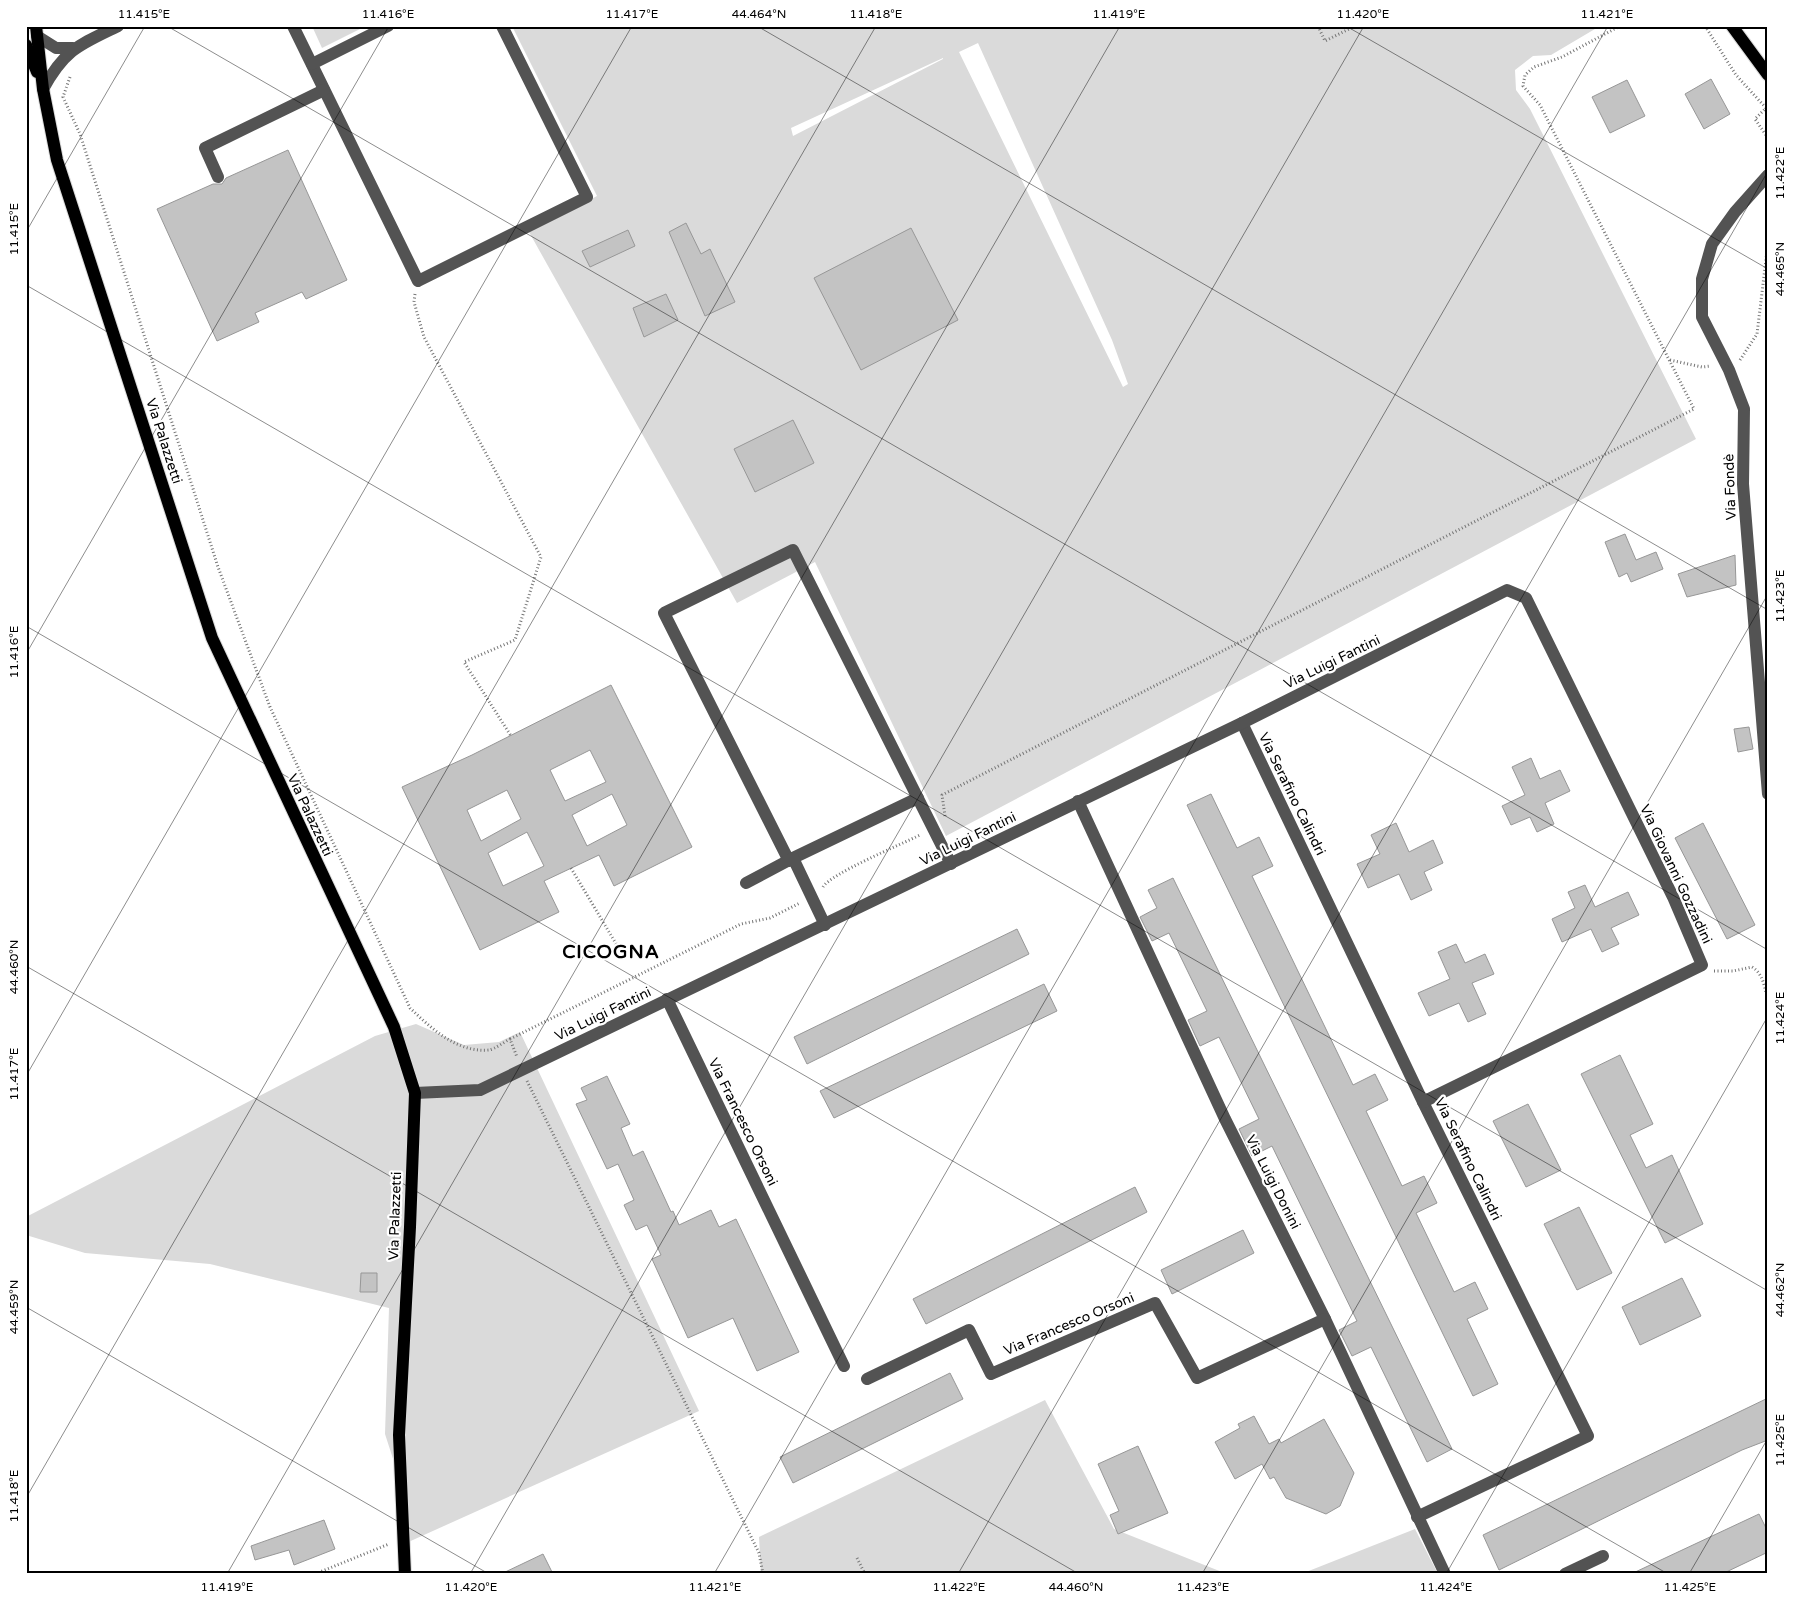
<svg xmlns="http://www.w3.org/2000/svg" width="1794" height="1600" viewBox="0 0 1794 1600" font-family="'Varela Round',sans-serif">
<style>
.green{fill:#dadada;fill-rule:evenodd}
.building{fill:#c3c3c3;stroke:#979797;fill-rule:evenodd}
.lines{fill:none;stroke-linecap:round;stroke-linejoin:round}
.major-casing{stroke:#dbdbdb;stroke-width:14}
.path{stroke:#757575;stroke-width:3;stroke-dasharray:1 2.5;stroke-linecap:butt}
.minor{stroke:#535353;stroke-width:12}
.major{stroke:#000;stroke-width:12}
.ticks{fill:none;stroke:#000;stroke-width:1;stroke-opacity:0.45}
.labels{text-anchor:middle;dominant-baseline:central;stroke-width:4.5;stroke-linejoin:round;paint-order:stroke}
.street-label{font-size:14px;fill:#000;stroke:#fff}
.district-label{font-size:19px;font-weight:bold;letter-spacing:1px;fill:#000;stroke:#fff}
.neatline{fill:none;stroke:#000;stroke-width:2}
.ticks-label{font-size:12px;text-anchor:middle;fill:#000}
</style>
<rect width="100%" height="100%" fill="#fff"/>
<g class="green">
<polygon points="312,26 366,26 322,48"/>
<path d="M512,26h1088l-49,29 -18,1 -18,14 1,20 14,19 166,330 -750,397 -131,-274 -78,41 -208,-371 68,-36zM978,43l134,297 16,44 -5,3 -164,-335zM943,58v1l-150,77 -2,-8z"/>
<polygon points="416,1024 464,1045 499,1042 520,1032 699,1411 404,1544 395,1465 385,1434 389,1308 210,1264 85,1253 26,1235 26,1217 375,1036"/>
<polygon points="1045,1400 1114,1529 1227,1574 761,1574 759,1537"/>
<polygon points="1415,1529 1438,1574 1301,1574"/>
</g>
<g class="building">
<polygon points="1711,79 1730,114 1704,129 1685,94"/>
<polygon points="1627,80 1645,116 1610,133 1592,97"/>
<polygon points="288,150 347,280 306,299 302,292 255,313 259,322 217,341 157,209 213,184 222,184 226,178"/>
<polygon points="686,223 701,254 710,249 735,302 705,316 669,232"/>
<polygon points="911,228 958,320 861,370 814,278"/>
<polygon points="628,230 635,246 590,267 582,251"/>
<polygon points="666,294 678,320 644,337 633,308"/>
<polygon points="793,420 814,463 755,492 734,449"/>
<polygon points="1625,534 1636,560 1656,552 1663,569 1631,582 1627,573 1619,577 1605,542"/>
<polygon points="1735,555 1736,585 1687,597 1678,574"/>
<path d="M611,685l81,162 -78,39 -15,-31 -55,26 15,31 -79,38 -78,-163 70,-32zM590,750l16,32 -41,19 -15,-31zM507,790l14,29 -40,22 -14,-31zM612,794l15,31 -40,21 -15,-31zM527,832l17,34 -41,20 -15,-33z"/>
<polygon points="1749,727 1753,749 1738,752 1734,729"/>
<polygon points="1531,758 1540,779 1560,770 1570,791 1545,803 1554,824 1537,832 1530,817 1511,825 1502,806 1525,795 1512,767"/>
<polygon points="1211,794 1237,848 1259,837 1273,866 1252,876 1353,1085 1375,1074 1388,1100 1366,1111 1402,1186 1424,1176 1437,1203 1416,1213 1454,1292 1475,1282 1488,1309 1467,1319 1498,1384 1473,1396 1187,805"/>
<polygon points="1396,823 1409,852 1433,840 1443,863 1424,872 1432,890 1411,900 1399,874 1368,888 1357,864 1380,854 1371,835"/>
<polygon points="1703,823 1755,925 1727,939 1675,838"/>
<polygon points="1173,878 1452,1449 1427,1462 1371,1347 1352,1356 1339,1330 1357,1321 1272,1146 1252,1156 1239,1129 1259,1119 1219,1037 1200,1046 1188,1020 1207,1011 1169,933 1152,941 1140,917 1157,908 1148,890"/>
<polygon points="1585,885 1595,907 1628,892 1639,915 1611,928 1619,944 1602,952 1591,929 1562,942 1552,919 1575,908 1568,892"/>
<polygon points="1017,929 1029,954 807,1064 794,1037"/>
<polygon points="1456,944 1465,963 1485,954 1494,974 1472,983 1486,1014 1468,1022 1459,1003 1429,1016 1418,993 1450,979 1438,952"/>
<polygon points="1044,984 1057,1011 834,1118 820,1091"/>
<polygon points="1620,1055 1653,1124 1630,1135 1646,1168 1672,1155 1703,1224 1665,1243 1581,1074"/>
<polygon points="607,1076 630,1124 621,1128 633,1156 643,1151 671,1212 673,1211 679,1225 711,1210 719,1227 736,1219 799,1352 757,1371 733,1318 688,1338 652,1259 661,1255 647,1225 636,1230 624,1205 634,1200 618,1164 607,1169 576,1104 587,1100 581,1088"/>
<polygon points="1528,1104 1561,1170 1526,1187 1493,1121"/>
<polygon points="1135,1187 1147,1212 926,1324 913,1299"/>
<polygon points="1579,1207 1612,1273 1577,1290 1544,1224"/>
<polygon points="1243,1230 1254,1253 1172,1294 1161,1270"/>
<polygon points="361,1273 377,1273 377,1292 360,1292"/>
<polygon points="1682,1278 1701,1316 1640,1345 1622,1307"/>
<polygon points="950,1373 963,1399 793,1483 780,1457"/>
<polygon points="1768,1398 1768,1440 1742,1450 1499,1570 1483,1535"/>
<polygon points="1254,1416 1269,1444 1279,1439 1281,1443 1324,1419 1354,1473 1340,1506 1326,1514 1286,1498 1274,1477 1270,1479 1262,1464 1235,1479 1215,1442 1240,1428 1238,1424"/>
<polygon points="1138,1446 1168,1513 1118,1534 1110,1515 1119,1511 1098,1464"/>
<polygon points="1759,1514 1768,1532 1768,1552 1722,1574 1631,1574"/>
<polygon points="324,1520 335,1549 294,1565 289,1550 255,1560 251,1546"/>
<polygon points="543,1554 553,1574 501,1574"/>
</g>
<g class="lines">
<defs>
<g id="major">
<polyline points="36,26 43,89 57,160 212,638 394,1027 415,1093 410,1227 399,1435 405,1574"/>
<polyline points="1732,26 1768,75"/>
<polyline points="26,45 37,72"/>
</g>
</defs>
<use href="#major" class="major-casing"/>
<g class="path">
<polyline points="1318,26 1325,41 1355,26"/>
<polyline points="1705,26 1736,75 1766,108 1755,119 1768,138"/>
<path d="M70,77l-7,20 17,37 138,433 52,140 140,301c21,20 47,45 79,42 6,-1 15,-8 21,-11l7,18"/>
<polyline points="415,294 414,302 424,337 541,557 515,640 464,662 511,736"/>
<polyline points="1670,360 1702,367 1711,366"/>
<polyline points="1740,360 1757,334 1768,243"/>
<polyline points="945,816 942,795 1694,409 1540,105 1523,86 1525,75 1534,67 1562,57 1620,26"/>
<polyline points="571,868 618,947"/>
<path d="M823,887c7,-13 79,-43 97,-52"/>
<path d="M1714,971h19l19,-4c12,7 12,21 16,32"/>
<polyline points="510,1039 741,924 770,918 800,903"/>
<polyline points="527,1081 759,1553 763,1574"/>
<polyline points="857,1558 865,1574"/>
<polyline points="315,1574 389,1544"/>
</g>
<g class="minor">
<polyline points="293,26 418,281 587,197 502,26"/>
<polyline points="37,36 56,48 73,48"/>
<polyline points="312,64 388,26"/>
<path d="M43,89c22,-40 36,-44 75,-63"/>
<polyline points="1768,175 1735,212 1712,244 1702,279 1702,317 1729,370 1744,409 1743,484 1768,794"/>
<polyline points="218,177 205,148 324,90"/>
<polyline points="1242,723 1423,1102 1588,1436 1417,1517"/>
<polyline points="1078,801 1225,1119 1325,1319 1445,1574"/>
<polyline points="793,858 918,798"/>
<polyline points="789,861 664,613 793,550 951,864"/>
<polyline points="746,883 793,858 825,925"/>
<polyline points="667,999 844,1366"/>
<polyline points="415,1093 480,1090 1242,723 1507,590 1526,598 1673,897 1702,965 1423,1102"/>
<polyline points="867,1379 969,1330 991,1374 1155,1303 1197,1378 1325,1319"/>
<polyline points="1565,1574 1603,1556"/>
</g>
<use href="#major" class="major"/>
</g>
<path class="ticks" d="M167,26l1601,924M757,26l1011,584M1346,26l422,243M26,232l119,-206M26,285l1742,1006M26,626l1642,948M26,654l363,-628M26,966l1053,608M26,1076l606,-1050M26,1307l463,267M26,1498l850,-1472M227,1574l893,-1548M470,1574l894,-1548M714,1574l894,-1548M958,1574l810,-1403M1202,1574l566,-980M1446,1574l322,-558M1689,1574l79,-136"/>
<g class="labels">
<g class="street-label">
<text transform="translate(164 441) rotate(72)">Via Palazzetti</text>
<text transform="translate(1730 487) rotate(-92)">Via Fondè</text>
<text transform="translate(1332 662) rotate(-26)">Via Luigi Fantini</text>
<text transform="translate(1292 794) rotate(64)">Via Serafino Calindri</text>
<text transform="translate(310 815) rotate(65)">Via Palazzetti</text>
<text transform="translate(968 839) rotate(-26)">Via Luigi Fantini</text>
<text transform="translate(1676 874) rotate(65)">Via Giovanni Gozzadini</text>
<text transform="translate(603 1014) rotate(-26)">Via Luigi Fantini</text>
<text transform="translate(743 1122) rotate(64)">Via Francesco Orsoni</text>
<text transform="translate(1468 1159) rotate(64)">Via Serafino Calindri</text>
<text transform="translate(1273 1182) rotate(63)">Via Luigi Donini</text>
<text transform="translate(395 1216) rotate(-88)">Via Palazzetti</text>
<text transform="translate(1069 1324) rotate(-23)">Via Francesco Orsoni</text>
</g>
<g class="district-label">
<text x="611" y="952">CICOGNA</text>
</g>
</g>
<rect width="1794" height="1600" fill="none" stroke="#ffffff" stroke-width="55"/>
<rect x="28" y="28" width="1738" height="1544" class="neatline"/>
<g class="ticks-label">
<text x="144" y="18">11.415°E</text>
<text x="388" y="18">11.416°E</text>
<text x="632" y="18">11.417°E</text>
<text x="759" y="18">44.464°N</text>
<text x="876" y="18">11.418°E</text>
<text x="1119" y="18">11.419°E</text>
<text x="1363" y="18">11.420°E</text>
<text x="1607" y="18">11.421°E</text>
<text transform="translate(1780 173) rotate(-90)" y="4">11.422°E</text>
<text transform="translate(14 229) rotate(-90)" y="4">11.415°E</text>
<text transform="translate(1780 269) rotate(-90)" y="4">44.465°N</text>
<text transform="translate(1780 596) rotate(-90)" y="4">11.423°E</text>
<text transform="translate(14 652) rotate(-90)" y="4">11.416°E</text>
<text transform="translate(14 967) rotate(-90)" y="4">44.460°N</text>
<text transform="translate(1780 1018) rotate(-90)" y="4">11.424°E</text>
<text transform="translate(14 1074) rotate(-90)" y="4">11.417°E</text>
<text transform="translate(1780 1290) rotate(-90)" y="4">44.462°N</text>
<text transform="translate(14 1307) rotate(-90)" y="4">44.459°N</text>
<text transform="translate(1780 1440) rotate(-90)" y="4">11.425°E</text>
<text transform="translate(14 1496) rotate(-90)" y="4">11.418°E</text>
<text x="227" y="1591">11.419°E</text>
<text x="471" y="1591">11.420°E</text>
<text x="715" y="1591">11.421°E</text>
<text x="959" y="1591">11.422°E</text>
<text x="1076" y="1591">44.460°N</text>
<text x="1203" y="1591">11.423°E</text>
<text x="1446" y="1591">11.424°E</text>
<text x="1690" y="1591">11.425°E</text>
</g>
</svg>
